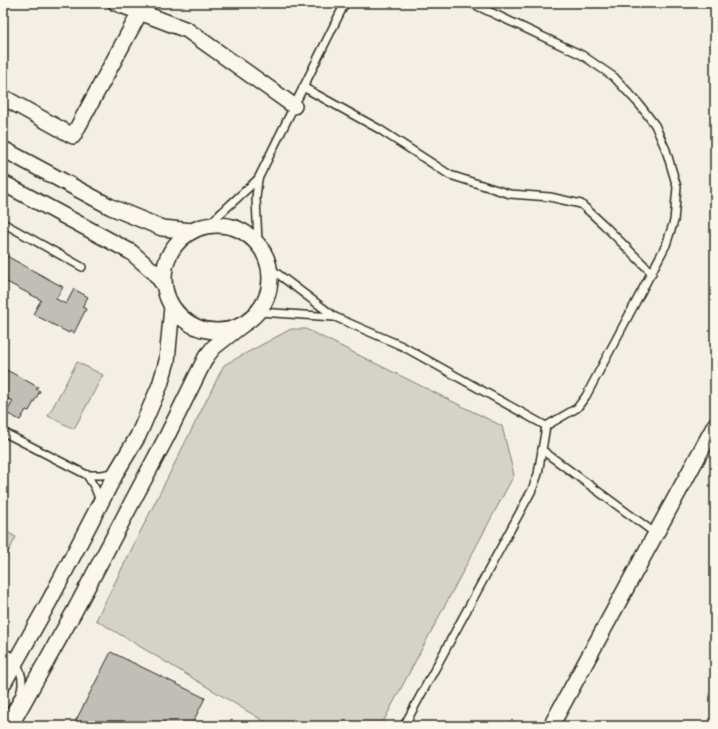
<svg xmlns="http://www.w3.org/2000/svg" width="718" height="729" viewBox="0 0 718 729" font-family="Sriracha,sans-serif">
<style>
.green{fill:#d5d2c9;stroke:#807e7a}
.building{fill:#c0beb6;stroke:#2b2b2b}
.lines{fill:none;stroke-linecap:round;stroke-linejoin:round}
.service-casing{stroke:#2b2b2b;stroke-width:10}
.minor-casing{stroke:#2b2b2b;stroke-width:18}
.service{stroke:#fbf7ec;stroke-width:7}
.minor{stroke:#fbf7ec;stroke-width:15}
</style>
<rect width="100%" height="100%" fill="#f3efe4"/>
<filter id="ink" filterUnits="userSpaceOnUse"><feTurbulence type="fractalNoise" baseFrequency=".025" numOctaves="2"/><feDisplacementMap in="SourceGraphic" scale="8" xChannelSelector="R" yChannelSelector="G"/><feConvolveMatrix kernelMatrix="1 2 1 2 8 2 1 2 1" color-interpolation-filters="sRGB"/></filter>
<g filter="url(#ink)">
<g class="green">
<polygon points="291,329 306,329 502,426 514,475 381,726 272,726 96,620 197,419 224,365"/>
<polygon points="77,362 103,375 74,429 48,416"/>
<polygon points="3,530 16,537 3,562"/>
</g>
<g class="building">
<polygon points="3,254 63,287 56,299 66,304 74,289 88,297 82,307 86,309 74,333 70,331 69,333 33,314 41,300 3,280"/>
<polygon points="3,368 38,387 36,389 40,391 29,411 26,410 20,420 6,413 13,401 5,397 3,400"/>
<polygon points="111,652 205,698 191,726 73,726"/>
</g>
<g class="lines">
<defs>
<g id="service">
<polyline points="471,3 582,55 614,77 639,104 655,125 666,150 677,187 674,221 666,245 586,396 577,408 546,426"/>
<polyline points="303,87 379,129 450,175 510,194 550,197 581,204 603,224 652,273"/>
<polyline points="3,223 82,267"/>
<polyline points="207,226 258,179"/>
<polyline points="258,243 256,198 258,179 345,3"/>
<polyline points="270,268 335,317 402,346 546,426"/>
<polyline points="259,312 334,317"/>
<polyline points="3,432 87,475 102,475 116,472"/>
<polyline points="542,450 656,534"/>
<polyline points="87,475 95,488 100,501"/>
<path d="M3,653c7,1 10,5 14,11 13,25 -1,37 -14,58"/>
<polyline points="404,726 532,490 538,474 546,426"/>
</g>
<g id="minor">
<polyline points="116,3 187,30 294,106"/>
<polyline points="3,97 73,136 145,3"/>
<polyline points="3,149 111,207 162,228 192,231"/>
<polyline points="3,183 131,252 154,272 164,285"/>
<circle cx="217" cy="278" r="53"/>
<polyline points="3,684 50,600 117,471 138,436 160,385 167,361 172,307"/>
<polyline points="10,726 74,612 166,438 206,357 214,347 242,325"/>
<polyline points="551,726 715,425"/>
</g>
</defs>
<use href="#service" class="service-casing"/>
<use href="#minor" class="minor-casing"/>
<use href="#service" class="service"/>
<use href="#minor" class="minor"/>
</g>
</g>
<rect width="718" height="729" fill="none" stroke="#fbf7ec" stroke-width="16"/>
<rect x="8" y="8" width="702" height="713" fill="none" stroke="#2b2b2b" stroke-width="1.5" filter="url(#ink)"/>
</svg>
